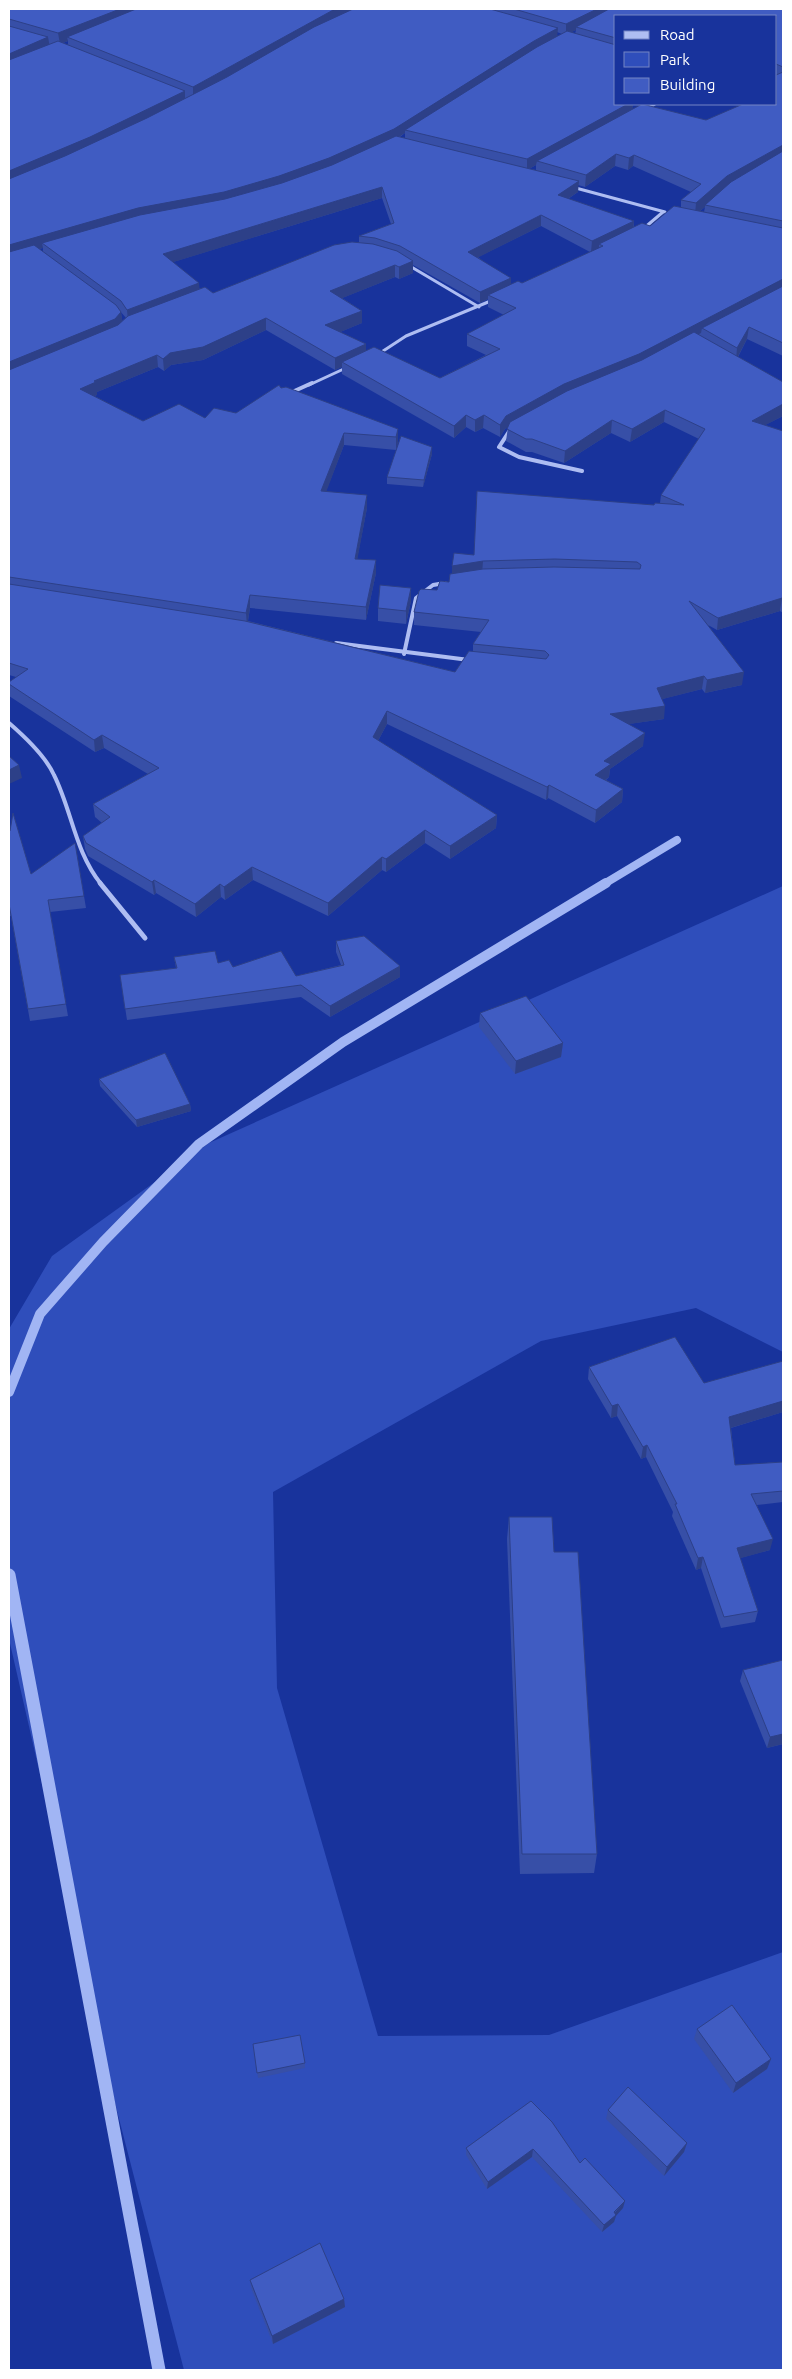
<svg xmlns="http://www.w3.org/2000/svg" width="792" height="2379" viewBox="0 0 792 2379" font-family="Ubuntu,sans-serif">
<style>
.green{fill:#2f4ebb}
.lines{fill:none;stroke-linecap:round;stroke-linejoin:round}
.stream-far2{stroke:#a1b5f4;stroke-width:8}
.stream-far1{stroke:#a1b5f4;stroke-width:10}
.stream{stroke:#a1b5f4;stroke-width:13}
.street-far2{stroke:#aebdf2;stroke-width:3}
.street-far1{stroke:#aebdf2;stroke-width:4}
.street{stroke:#aebdf2;stroke-width:5}
.wall{fill:#374fa7;fill-rule:evenodd}
.shaded-wall{fill:#2d4088}
.building{fill:#405cc2;stroke:#2d4088}
</style>
<rect width="100%" height="100%" fill="#18339c"/>
<polygon class="green" points="783,886 783,1352 696,1308 541,1341 273,1492 277,1688 378,2036 549,2035 783,1952 783,2370 184,2370 117,2111 9,1639 9,1329 52,1256 209,1143"/>
<g class="lines">
<polyline class="stream-far2" points="604,884 677,840"/>
<polyline class="stream-far1" points="9,1392 40,1314 103,1242 199,1144 343,1042 606,883"/>
<polyline class="stream" points="9,1575 159,2370"/>
<g class="street-far2">
<polyline points="646,109 655,104"/>
<polyline points="572,187 665,212"/>
<polyline points="643,229 663,212"/>
<polyline points="408,265 479,307"/>
<polyline points="377,355 406,336 493,300"/>
<polyline points="309,385 348,367"/>
</g>
<g class="street-far1">
<polyline points="290,393 312,383"/>
<polyline points="510,430 499,447 519,457 582,471"/>
<polyline points="336,643 469,660"/>
<polyline points="404,654 416,598 433,585 445,583"/>
<path d="M9,723c15,13 37,34 45,52 18,36 21,77 47,109"/>
</g>
<polyline class="street" points="100,883 145,938"/>
</g>
<g class="wall">
<path d="M9,9h774v347l-36,-17 -9,18 45,25v34l-18,9 18,6v182l-3,-2 -63,19 -9,-5 34,60 -37,8 -3,-4 -40,10 2,20 -36,5 15,22 -33,23 -1,8 -3,3 17,9 -1,13 -27,21 -47,-25 -2,2 -159,-76 -9,17 119,74 -1,13 -46,31 -25,-16 -39,29 -4,-2 -54,46 -75,-36 -28,20 -4,-3 -25,20 -40,-24 -2,2 -66,-39 -3,-7 -2,-13 19,-13 -7,-6 -2,-13 55,-30 -44,-26 -9,4 -86,-56v-14l7,-5 -7,-2zM616,16h160v88l-70,16 -74,-10 1,-6h-17zM576,30l-1,4 -4,-2zM557,32l5,2 -5,2zM68,41v4l-5,-2zM405,133v5l-5,-1zM536,165v5l-7,-1zM615,166l13,4 5,-4 58,26 -10,8v7l-31,19 -16,2v-7l-66,-22 10,-7v-7l7,2zM382,198l9,26 -32,12v6l-146,51 -13,-4 -27,-27zM705,207l-1,5 -4,-1zM541,226l49,26 -68,31 -11,1 -33,-27zM43,248v4l-4,-3zM413,265l67,38 8,-4v8l16,8 -37,19v12l19,9 -46,23 -74,-27v-7l-26,-12 22,-9v-12l-20,-13 53,-21 4,2 14,-6zM120,311l6,7 -4,3 -1,-9zM266,330l69,40 7,-3v7l112,64 12,-11 9,5 8,-4 17,9 5,-8 3,-2 -2,14 20,11h6l32,11 47,-30 19,9 34,-20 35,17 -38,56 -1,8 -186,52 -22,19 -3,8 -12,8 -23,22v13l67,7 -8,12v8l-18,20 -207,-51 2,-13 116,12 10,-47v-13l-19,-1 10,-51 -41,-17 18,-46 52,5 2,-8v-13l-117,-41 -45,25 -31,5 -62,3 -49,-25 3,-1v-3l61,-25 6,4 7,-6 32,-5z"/>
<polygon points="432,447 432,454 423,487 387,484 387,477"/>
<polygon points="411,588 411,601 406,624 378,621 378,608"/>
<polygon points="9,831 31,874 84,896 86,908 50,912 68,1016 30,1021 11,916 9,916"/>
<polygon points="336,941 400,966 400,977 330,1017 301,997 127,1020 120,975 176,968 174,957 218,963 233,967 296,976 341,965 336,952"/>
<polygon points="480,1013 563,1043 561,1057 515,1074 479,1027"/>
<polygon points="99,1079 190,1104 191,1111 137,1127 100,1086"/>
<polygon points="589,1367 704,1383 783,1412 731,1428 735,1465 783,1462 783,1502 757,1505 770,1550 740,1558 758,1611 755,1622 721,1628 701,1568 696,1570 672,1516 673,1512 646,1457 641,1459 617,1416 611,1418 588,1379"/>
<polygon points="509,1517 554,1552 597,1854 594,1873 520,1874 507,1539"/>
<polygon points="743,1670 783,1744 767,1748 740,1681"/>
<polygon points="697,2029 771,2059 767,2069 733,2093 694,2039"/>
<polygon points="253,2044 305,2063 305,2068 258,2078"/>
<polygon points="531,2101 580,2163 623,2208 616,2215 614,2222 602,2232 532,2157 487,2189 466,2155 466,2148"/>
<polygon points="608,2110 687,2143 684,2152 664,2176 606,2119"/>
<polygon points="250,2280 344,2299 345,2307 273,2344 251,2288"/>
</g>
<g class="shaded-wall">
<polygon points="120,9 147,9 67,37 68,41 60,44 58,33"/>
<polygon points="335,9 359,9 193,98 193,87"/>
<polygon points="597,9 612,9 576,27 576,30 566,35 566,24"/>
<polygon points="558,28 557,39 405,130 405,133 394,140 280,188 42,243 43,248 9,257 9,245 534,41"/>
<polygon points="48,37 50,48 9,65 9,54"/>
<polygon points="185,91 185,103 9,183 9,171"/>
<polygon points="621,104 633,104 632,113 537,161 536,165 527,170 527,159"/>
<polygon points="783,145 783,155 705,205 705,207 695,215 696,203 727,176"/>
<polygon points="616,154 615,166 585,187 586,175"/>
<polygon points="634,155 633,166 628,170 629,158"/>
<polygon points="579,181 578,192 557,206 558,195"/>
<polygon points="382,187 382,198 164,265 163,254"/>
<polygon points="541,215 541,226 467,263 468,252"/>
<polygon points="634,221 633,233 599,244 599,248 591,252 592,241"/>
<polygon points="413,261 413,273 399,279 399,267"/>
<polygon points="395,265 395,277 330,303 330,291"/>
<polygon points="511,278 511,289 488,295 488,299 480,303 480,292"/>
<polygon points="783,279 783,290 702,328 701,333 638,366 563,397 505,429 500,437 500,425 506,416 564,384"/>
<polygon points="199,283 200,294 128,321 127,310"/>
<polygon points="362,311 362,323 326,338 325,325"/>
<polygon points="121,312 123,325 9,375 9,362"/>
<polygon points="266,318 266,330 203,360 171,365 164,371 163,359 170,353"/>
<polygon points="749,327 747,339 736,360 737,348"/>
<polygon points="366,344 366,356 342,362 342,367 335,370 335,358"/>
<polygon points="157,355 158,367 97,392 97,395 81,401 80,389 94,381"/>
<polygon points="783,404 783,416 750,433 752,421"/>
<polygon points="665,410 664,422 630,442 632,429"/>
<polygon points="466,415 466,427 454,438 454,426"/>
<polygon points="484,415 483,428 475,432 475,420"/>
<polygon points="612,420 611,433 564,463 565,451"/>
<polygon points="398,429 398,442 396,450 396,437"/>
<polygon points="344,433 344,445 322,503 321,491"/>
<polygon points="432,447 432,454 423,487 424,480"/>
<polygon points="367,495 367,508 355,572 355,559"/>
<polygon points="376,560 376,573 366,620 366,607"/>
<polygon points="483,561 482,574 452,579 452,566"/>
<polygon points="411,588 411,601 406,624 406,611"/>
<polygon points="250,595 250,608 247,626 246,613"/>
<polygon points="782,598 780,611 717,630 718,618"/>
<polygon points="744,672 742,685 705,693 707,680"/>
<polygon points="704,676 702,689 655,701 657,688"/>
<polygon points="665,706 664,719 609,727 610,714"/>
<polygon points="387,711 387,724 373,750 373,737"/>
<polygon points="645,733 643,746 610,769 609,777 594,788 595,775 604,761"/>
<polygon points="102,735 104,748 95,752 94,740"/>
<polygon points="19,765 22,778 9,784 9,770"/>
<polygon points="549,785 548,798 546,800 547,787"/>
<polygon points="623,789 622,802 595,823 596,810"/>
<polygon points="497,815 496,828 450,859 450,846"/>
<polygon points="425,830 425,843 386,872 386,859"/>
<polygon points="382,857 382,870 328,916 328,903"/>
<polygon points="252,867 253,880 225,900 224,887"/>
<polygon points="154,880 156,893 154,895 152,882"/>
<polygon points="220,884 221,897 196,917 195,904"/>
<polygon points="400,966 400,977 330,1017 330,1006"/>
<polygon points="563,1043 561,1057 515,1074 516,1061"/>
<polygon points="190,1104 191,1111 137,1127 136,1120"/>
<polygon points="783,1401 783,1412 727,1429 729,1417"/>
<polygon points="618,1404 617,1416 611,1418 612,1406"/>
<polygon points="647,1445 646,1457 641,1459 643,1447"/>
<polygon points="773,1539 770,1550 734,1560 737,1548"/>
<polygon points="703,1557 701,1568 696,1570 698,1558"/>
<polygon points="783,1734 783,1744 767,1748 770,1737"/>
<polygon points="771,2059 767,2069 733,2093 736,2083"/>
<polygon points="687,2143 684,2152 664,2176 667,2167"/>
<polygon points="533,2149 532,2157 487,2189 488,2182"/>
<polygon points="625,2201 623,2208 616,2216 614,2222 602,2232 604,2225"/>
<polygon points="344,2299 345,2307 273,2344 272,2336"/>
</g>
<g class="building">
<polygon points="9,9 120,9 58,33 9,19"/>
<polygon points="136,9 335,9 193,87 67,37"/>
<polygon points="353,9 490,9 558,28 534,41 394,129 329,158 279,176 224,192 138,208 9,245 9,179 65,156 147,118 227,77 314,27"/>
<polygon points="514,9 597,9 566,24"/>
<polygon points="609,9 783,9 783,67 776,64 776,16 616,16 616,38 576,27"/>
<polygon points="9,26 48,37 9,54"/>
<polygon points="567,31 616,45 616,104 628,104 527,159 405,130 537,47"/>
<polygon points="58,41 185,91 90,137 9,171 9,60"/>
<polygon points="783,72 783,145 727,176 696,203 681,200 701,184 634,155 629,158 616,154 586,175 537,161 642,104 706,120 743,104 776,104 776,75"/>
<polygon points="396,136 579,181 558,195 634,221 592,241 541,215 468,252 511,278 480,292 400,246 375,238 359,236 394,223 382,187 163,254 199,283 127,310 121,301 42,243 140,215 225,199 282,183 332,165"/>
<polygon points="783,151 783,221 705,205 731,182"/>
<polygon points="674,206 783,228 783,279 639,354 564,384 506,416 500,425 484,415 475,420 466,415 454,426 342,362 374,347 440,378 500,349 467,334 516,308 488,295 518,281 522,283 603,246 599,244 642,223 650,226"/>
<polygon points="352,242 373,244 397,251 413,261 399,267 395,265 330,291 362,311 325,325 366,344 335,358 266,318 203,347 170,353 163,359 157,355 94,381 96,382 80,389 143,421 179,404 205,418 214,408 236,413 279,385 281,388 286,387 398,429 396,437 344,433 321,491 367,495 355,559 376,560 366,607 250,595 246,613 9,577 9,370 118,325 128,316 205,287 213,293 334,245"/>
<polygon points="34,245 116,305 121,312 115,319 9,362 9,252"/>
<polygon points="783,286 783,343 749,327 737,348 702,328"/>
<polygon points="694,332 783,382 783,404 752,421 783,431 783,599 782,598 718,618 689,601 744,672 707,680 704,676 657,688 665,706 610,714 645,733 604,761 611,764 595,775 623,789 596,810 549,785 547,787 387,711 373,737 497,815 450,846 425,830 386,859 382,857 328,903 252,867 224,887 220,884 195,904 154,880 152,882 86,843 83,836 110,817 93,804 159,768 102,735 94,740 9,684 9,682 28,669 9,663 9,584 245,621 455,672 469,651 546,659 549,655 545,651 473,644 489,620 414,612 419,591 421,589 437,590 440,581 449,582 450,574 483,569 554,567 640,569 641,565 637,562 555,559 483,561 452,566 454,553 474,555 477,491 654,505 655,503 684,505 661,495 705,429 665,410 632,429 612,420 565,451 532,439 526,439 507,429 510,422 567,391 642,360"/>
<polygon points="401,436 432,447 424,480 387,477"/>
<polygon points="380,585 411,588 406,611 378,608"/>
<polygon points="9,756 19,765 9,770"/>
<polygon points="13,813 31,874 75,843 84,896 48,900 66,1004 28,1009 9,904 9,831 10,831"/>
<polygon points="364,936 400,966 330,1006 301,985 125,1009 120,975 177,968 174,957 215,951 218,963 229,960 233,967 281,951 296,976 344,965 336,941"/>
<polygon points="526,996 563,1043 516,1061 480,1013"/>
<polygon points="165,1053 190,1104 136,1120 99,1079"/>
<polygon points="675,1337 704,1383 783,1361 783,1401 729,1417 735,1465 783,1462 783,1491 751,1494 773,1539 737,1548 758,1611 724,1617 703,1557 698,1558 675,1504 677,1504 647,1445 643,1447 618,1404 612,1406 589,1367"/>
<polygon points="509,1517 552,1517 554,1552 578,1552 597,1854 522,1854"/>
<polygon points="783,1660 783,1734 770,1737 743,1670"/>
<polygon points="732,2005 771,2059 736,2083 697,2029"/>
<polygon points="300,2035 305,2063 257,2073 253,2044"/>
<polygon points="628,2087 687,2143 667,2167 608,2110"/>
<polygon points="531,2101 552,2122 580,2163 585,2158 625,2201 614,2212 616,2215 604,2225 533,2149 488,2182 466,2148"/>
<polygon points="320,2243 344,2299 272,2336 250,2280"/>
</g>
<rect width="792" height="2379" fill="none" stroke="#ffffff" stroke-width="20"/>
<rect x="614" y="15" width="162" height="90" fill="#18339c" stroke="#7485c4"/>
<rect x="624" y="31" width="25" height="8" fill="#aebdf2" stroke="#7485c4"/>
<text x="660" y="40" font-size="15" fill="#ffffff">Road</text>
<rect x="624" y="52" width="25" height="15" fill="#2f4ebb" stroke="#7485c4"/>
<text x="660" y="65" font-size="15" fill="#ffffff">Park</text>
<rect x="624" y="78" width="25" height="15" fill="#405cc2" stroke="#7485c4"/>
<text x="660" y="90" font-size="15" fill="#ffffff">Building</text>
</svg>
